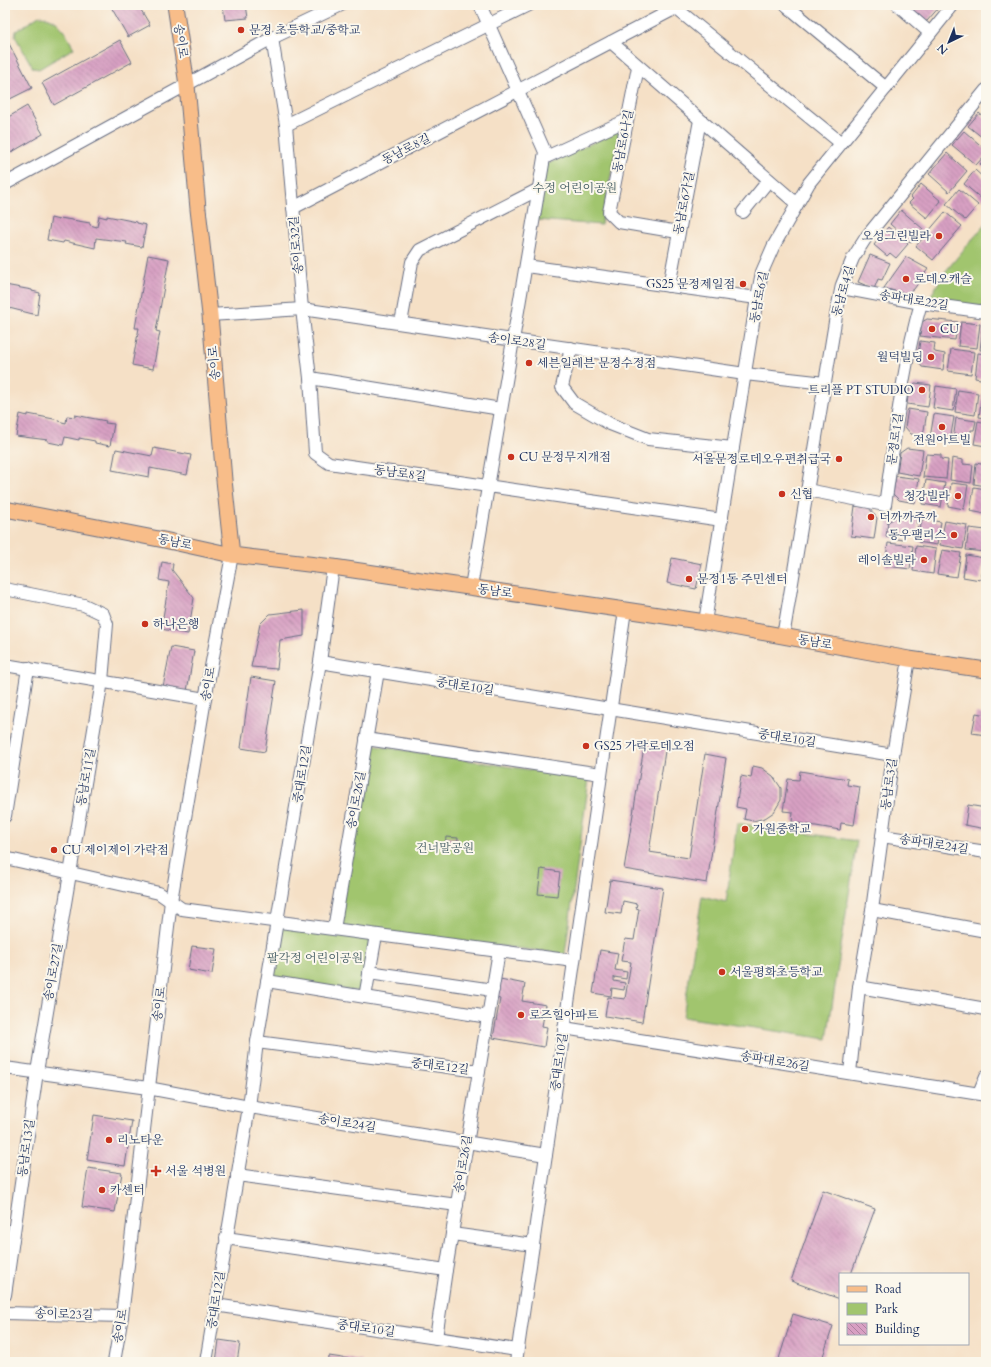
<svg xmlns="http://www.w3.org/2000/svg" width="991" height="1367" viewBox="0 0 991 1367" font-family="Cardo,'Noto Serif KR',serif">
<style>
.park{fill:#a1c56e;stroke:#5e7a66}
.building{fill:url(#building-back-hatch)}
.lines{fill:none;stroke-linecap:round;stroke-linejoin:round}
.minor-casing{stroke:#676d82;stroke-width:14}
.major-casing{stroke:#676d82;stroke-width:17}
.minor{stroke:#fff;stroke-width:12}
.major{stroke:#f8bd89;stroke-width:15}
.poi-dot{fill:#c8321e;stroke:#fbf7ec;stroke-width:1.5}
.labels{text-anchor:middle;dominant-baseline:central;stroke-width:4;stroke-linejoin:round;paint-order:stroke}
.poi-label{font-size:12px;fill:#1b2f5e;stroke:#fbf7ec;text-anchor:start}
.street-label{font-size:12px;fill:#1b2f5e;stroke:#fbf7ec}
.park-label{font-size:12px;fill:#435c63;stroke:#fbf7ec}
</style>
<defs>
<pattern id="building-back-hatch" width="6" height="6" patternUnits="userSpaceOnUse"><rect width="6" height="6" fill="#d8a0c3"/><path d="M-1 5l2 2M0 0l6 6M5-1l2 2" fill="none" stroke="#ae83a2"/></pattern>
</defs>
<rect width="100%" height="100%" fill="#fbf7ec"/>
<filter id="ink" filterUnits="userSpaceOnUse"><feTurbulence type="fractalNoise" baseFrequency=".025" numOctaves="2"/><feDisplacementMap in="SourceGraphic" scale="8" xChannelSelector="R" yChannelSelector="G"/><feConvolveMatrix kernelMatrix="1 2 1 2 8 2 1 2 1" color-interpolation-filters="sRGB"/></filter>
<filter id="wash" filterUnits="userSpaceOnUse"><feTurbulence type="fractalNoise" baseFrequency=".012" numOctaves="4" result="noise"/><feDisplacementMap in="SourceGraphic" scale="16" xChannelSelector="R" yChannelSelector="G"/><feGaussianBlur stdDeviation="0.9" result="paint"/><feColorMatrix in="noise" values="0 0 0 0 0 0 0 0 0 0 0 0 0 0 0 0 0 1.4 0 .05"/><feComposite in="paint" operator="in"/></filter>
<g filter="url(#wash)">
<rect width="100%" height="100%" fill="#f5e0c6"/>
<g class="park">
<path d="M39,16c21,1 25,16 35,32l-35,21 -6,-1 -18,-32 1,-5z"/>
<polygon points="620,130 601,225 537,220 545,165"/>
<polygon points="986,223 986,303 981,308 931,300 930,297 945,272"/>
<polygon points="370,745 589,779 565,954 338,926"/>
<polygon points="737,823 857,841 827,1039 683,1017 702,896 726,902"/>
<polygon points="280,926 370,940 361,992 271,978"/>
</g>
<g id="blocks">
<g class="building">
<polygon points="110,5 138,5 150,25 128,37"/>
<polygon points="223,5 246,5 248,18 225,20"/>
<polygon points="912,5 941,5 927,21 922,21 908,10"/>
<polygon points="5,36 32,88 10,99 5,90"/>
<polygon points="120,40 132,62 54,105 42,83"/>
<polygon points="27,106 43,134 5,156 5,119"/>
<polygon points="979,113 986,119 986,137 985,136 983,138 968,126"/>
<polygon points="964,131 986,150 986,154 976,165 952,145"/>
<polygon points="947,153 967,171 949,192 929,174"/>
<polygon points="986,157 986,169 980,164"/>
<polygon points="975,170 986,180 986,197 983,200 964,184"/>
<polygon points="921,184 941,201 927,218 909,203 913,199 911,197"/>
<polygon points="959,189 978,205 965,220 946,204"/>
<polygon points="901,210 923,229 911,243 890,224"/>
<polygon points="945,212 962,226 933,260 916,246"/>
<polygon points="99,216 107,218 107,216 137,222 137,223 146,225 142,247 126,244 127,242 96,238 95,248 64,241 63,243 47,240 51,218 59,220 60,218 90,223 90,225 97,227"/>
<polygon points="888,227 908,244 896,258 890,253 887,256 874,245"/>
<polygon points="148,255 169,259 156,331 160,332 153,369 132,365 139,328 135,328"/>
<polygon points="870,255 890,263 882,280 878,279 874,289 858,282"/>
<polygon points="906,257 928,269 914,289 910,292 905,294 884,288"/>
<polygon points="5,285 32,290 32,291 40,293 37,315 5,307"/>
<polygon points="927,319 958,322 955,340 920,336 922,322"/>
<polygon points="961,322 980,324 977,348 958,346"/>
<polygon points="983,326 986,326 986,350 980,350"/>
<polygon points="920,341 935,343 934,350 935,352 945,354 943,370 922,367 917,360"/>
<polygon points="951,349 974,352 971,374 948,371"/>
<polygon points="978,353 986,354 986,380 975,378"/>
<polygon points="915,383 931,385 928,407 907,404 909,389"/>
<polygon points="936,386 956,389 953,411 933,408"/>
<polygon points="958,390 978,393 975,415 955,412"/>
<polygon points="982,394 986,395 986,418 979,417"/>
<polygon points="908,409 927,412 923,436 911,434 905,427"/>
<polygon points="20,414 28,416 28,414 59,420 58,421 66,423 67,416 75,417 75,415 106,421 105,423 114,424 110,446 95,443 95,441 79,438 79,440 65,437 63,445 48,442 48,440 16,436"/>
<polygon points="934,414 954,417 950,441 930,438"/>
<polygon points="5,417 8,417 6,432 5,432"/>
<polygon points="956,418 976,421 974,430 971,430 970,437 967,437 966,443 953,441"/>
<polygon points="978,421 986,423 986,446 974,444"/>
<polygon points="154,448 191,455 187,475 150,468 149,477 112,470 116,449 152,456"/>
<polygon points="907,448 923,450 919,476 897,472 900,453"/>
<polygon points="926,454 941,455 941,459 948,460 946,479 923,477"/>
<polygon points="952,458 963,460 963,464 973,465 971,483 950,480"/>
<polygon points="976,463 986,465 986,486 974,484"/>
<polygon points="896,476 919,479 915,503 899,500 893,494"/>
<polygon points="926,480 945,483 941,507 922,504"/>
<polygon points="951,483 968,485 964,509 948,506"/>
<polygon points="974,487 986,489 986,514 970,511"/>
<polygon points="855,506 869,508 877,518 874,539 851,536"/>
<polygon points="898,516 918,518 917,533 905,531 903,540 886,537 888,522"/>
<polygon points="922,519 941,522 937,545 918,542"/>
<polygon points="945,521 967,525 963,549 940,545"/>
<polygon points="969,528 986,530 985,552 966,550"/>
<polygon points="888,543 913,546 910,569 885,566"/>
<polygon points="916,546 936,549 933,574 913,571"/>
<polygon points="942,550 961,553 957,577 937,574"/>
<polygon points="966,555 984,558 980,580 963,577"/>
<polygon points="672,558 702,564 696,589 667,583"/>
<polygon points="162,562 173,564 172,570 194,598 188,634 161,629 169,582 159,580"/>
<polygon points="304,610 304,636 280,640 277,669 251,667 260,624 270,614"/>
<polygon points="171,647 194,651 187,691 163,687"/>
<polygon points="251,677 276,681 265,752 241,748"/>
<polygon points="976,713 986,715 986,735 972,733"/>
<polygon points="645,741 666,745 649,852 689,858 705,754 726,758 707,883 624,869"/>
<polygon points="753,766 762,768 773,776 781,788 781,800 774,812 765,818 753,821 744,819 746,809 736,807 741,776 751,778"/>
<polygon points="800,771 848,779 847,785 860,787 854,825 841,823 840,830 792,822 793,812 783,811 788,779 799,780"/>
<polygon points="968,805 986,808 986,829 965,825"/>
<polygon points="446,837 458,838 457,848 445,846"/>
<polygon points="541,869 560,872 557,896 538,894"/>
<polygon points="610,880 663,888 642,1022 605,1016 608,997 625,999 631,962 621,961 625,939 634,940 639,909 636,908 637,904 623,901 621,914 605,912"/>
<polygon points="192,946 216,949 212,974 188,970"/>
<polygon points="600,950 618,953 615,970 627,972 626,979 614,977 614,981 625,983 624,990 612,988 611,996 593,993"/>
<polygon points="500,979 525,984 522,1001 546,1005 542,1026 547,1027 544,1047 493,1038 500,999 496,998"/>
<polygon points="94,1115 132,1121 125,1166 87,1160"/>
<polygon points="88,1168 122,1173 115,1212 82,1207"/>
<polygon points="823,1190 875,1209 851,1274 840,1274 840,1299 791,1281"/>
<polygon points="793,1314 833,1326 821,1362 778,1362"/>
<polygon points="219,1340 240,1343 237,1362 216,1362"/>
<polygon points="329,1356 363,1361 363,1362 328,1362"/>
</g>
</g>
</g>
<g filter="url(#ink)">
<use href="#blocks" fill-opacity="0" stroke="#676d82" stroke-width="1"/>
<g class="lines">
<defs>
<g id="minor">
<polyline points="672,5 841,143"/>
<polyline points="786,5 886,88"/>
<polyline points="898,5 930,33"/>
<polyline points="272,38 286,125 302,309 310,378 315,453 329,463 722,520"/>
<polyline points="611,42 797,204"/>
<polyline points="638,67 609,212 619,222 678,232"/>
<polyline points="286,125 528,5"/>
<polyline points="544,158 627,120"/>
<polyline points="5,184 272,38 341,5"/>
<polyline points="293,208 676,8"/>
<polyline points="743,212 769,180"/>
<polyline points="526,266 757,298"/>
<polyline points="669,286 700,120"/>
<polyline points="842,288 921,303 986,312"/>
<polyline points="210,315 302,309 745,374 825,383"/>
<polyline points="401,323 412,262 420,250 539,189"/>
<polyline points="571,348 562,387 574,403 610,424 648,439 733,448"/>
<polyline points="310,378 501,409"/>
<path d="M807,490l78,15c10,-67 17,-137 36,-202"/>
<polyline points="471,587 545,152 480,5"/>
<polyline points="5,589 84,605 103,614 107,624 102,681 37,1072 5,1295"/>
<polyline points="705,622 757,298 762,272 773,247 809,183 953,5"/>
<polyline points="783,637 837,310 842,285 853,258 867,236 986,90"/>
<polyline points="320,662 893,755"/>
<polyline points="5,665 205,699"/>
<polyline points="366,739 601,774"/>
<polyline points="5,816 28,668"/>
<polyline points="882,836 986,852"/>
<polyline points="5,858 159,893 182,909 574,961"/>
<polyline points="872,910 986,931"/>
<polyline points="334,929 378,671"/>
<polyline points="369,972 493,990"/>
<polyline points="267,981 488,1017"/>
<polyline points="859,987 986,1009"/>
<polyline points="365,997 376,935"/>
<polyline points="564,1028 986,1095"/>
<polyline points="257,1042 479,1071"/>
<polyline points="5,1068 148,1088 249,1107 546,1155"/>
<polyline points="850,1073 859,987 872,910 893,755 909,659"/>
<polyline points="979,1093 986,1076"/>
<polyline points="237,1175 457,1205"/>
<polyline points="452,1234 533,1245"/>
<polyline points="226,1238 446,1270"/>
<polyline points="215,1305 517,1350"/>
<polyline points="5,1313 122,1316"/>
<polyline points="436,1338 446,1270 499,951"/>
<polyline points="114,1362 122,1316 171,901 205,699 232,555"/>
<polyline points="206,1362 249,1107 257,1042 320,662 333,567"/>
<polyline points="516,1362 625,610"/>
</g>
<g id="major">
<polyline points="175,5 187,85 198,209 210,315 224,480 232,555"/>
<polyline points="5,509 164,540 232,555 333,567 625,610 705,622 909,659 986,670"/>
</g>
</defs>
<use href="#minor" class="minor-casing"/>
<use href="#major" class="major-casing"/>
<use href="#minor" class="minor"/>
<use href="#major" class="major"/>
</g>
</g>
<g class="poi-dot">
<circle cx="241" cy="30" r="4"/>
<circle cx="939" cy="236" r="4"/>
<circle cx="906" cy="279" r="4"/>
<circle cx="743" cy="284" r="4"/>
<circle cx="932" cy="329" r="4"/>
<circle cx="931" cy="357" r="4"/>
<circle cx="529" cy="363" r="4"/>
<circle cx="922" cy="390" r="4"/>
<circle cx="942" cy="427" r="4"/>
<circle cx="511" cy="457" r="4"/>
<circle cx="839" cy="459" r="4"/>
<circle cx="782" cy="494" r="4"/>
<circle cx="958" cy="496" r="4"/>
<circle cx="871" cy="517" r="4"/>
<circle cx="954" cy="535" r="4"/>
<circle cx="924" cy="560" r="4"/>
<circle cx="689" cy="579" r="4"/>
<circle cx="145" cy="624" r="4"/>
<circle cx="586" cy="746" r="4"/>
<circle cx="745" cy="829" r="4"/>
<circle cx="54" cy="850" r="4"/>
<circle cx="722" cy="972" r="4"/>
<circle cx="521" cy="1015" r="4"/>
<circle cx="109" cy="1140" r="4"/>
<path d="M154 1165h4v4h4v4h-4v4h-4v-4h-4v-4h4z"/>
<circle cx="102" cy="1190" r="4"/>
</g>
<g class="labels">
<g class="poi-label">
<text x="249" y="30">문정 초등학교/중학교</text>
<text x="931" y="236" text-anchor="end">오성그린빌라</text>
<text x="914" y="279">로데오캐슬</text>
<text x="735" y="284" text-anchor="end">GS25 문정제일점</text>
<text x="940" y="329">CU</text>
<text x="923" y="357" text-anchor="end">월덕빌딩</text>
<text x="537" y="363">세븐일레븐 문정수정점</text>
<text x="914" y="390" text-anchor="end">트리플 PT STUDIO</text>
<text x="942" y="440" text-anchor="middle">전원아트빌</text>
<text x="519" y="457">CU 문정무지개점</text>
<text x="831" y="459" text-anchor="end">서울문정로데오우편취급국</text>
<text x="790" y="494">신협</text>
<text x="950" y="496" text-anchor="end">청강빌라</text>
<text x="879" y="517">더까까주까</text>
<text x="946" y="535" text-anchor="end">동우팰리스</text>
<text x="916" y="560" text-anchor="end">레이솔빌라</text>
<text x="697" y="579">문정1동 주민센터</text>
<text x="153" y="624">하나은행</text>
<text x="594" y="746">GS25 가락로데오점</text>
<text x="753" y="829">가원중학교</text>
<text x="62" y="850">CU 제이제이 가락점</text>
<text x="730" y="972">서울평화초등학교</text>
<text x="529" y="1015">로즈힐아파트</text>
<text x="117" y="1140">리노타운</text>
<text x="165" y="1171">서울 석병원</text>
<text x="110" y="1190">카센터</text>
</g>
<g class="street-label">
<text transform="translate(181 41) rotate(81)">송이로</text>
<text transform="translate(623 141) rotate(-79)">동남로6나길</text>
<text transform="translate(406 149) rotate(-27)">동남로8길</text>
<text transform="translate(684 203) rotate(-79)">동남로6가길</text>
<text transform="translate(296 245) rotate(-95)">송이로32길</text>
<text transform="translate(843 291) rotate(-74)">동남로4길</text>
<text transform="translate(759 297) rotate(-79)">동남로6길</text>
<text transform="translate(914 300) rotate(9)">송파대로22길</text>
<text transform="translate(517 341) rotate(8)">송이로28길</text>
<text transform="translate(214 363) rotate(-95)">송이로</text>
<text transform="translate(895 439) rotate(-82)">문정로1길</text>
<text transform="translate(400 473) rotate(8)">동남로8길</text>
<text transform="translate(175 542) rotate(12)">동남로</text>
<text transform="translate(495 591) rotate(8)">동남로</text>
<text transform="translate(815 642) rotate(10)">동남로</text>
<text transform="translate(208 684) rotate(-80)">송이로</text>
<text transform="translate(465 686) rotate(9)">중대로10길</text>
<text transform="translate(787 738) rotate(9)">중대로10길</text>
<text transform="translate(302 774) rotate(-81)">중대로12길</text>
<text transform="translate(86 777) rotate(-80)">동남로11길</text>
<text transform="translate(889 784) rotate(-82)">동남로3길</text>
<text transform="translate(356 800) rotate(-80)">송이로26길</text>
<text transform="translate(934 844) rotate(9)">송파대로24길</text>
<text transform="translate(53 972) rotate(-80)">송이로27길</text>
<text transform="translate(159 1004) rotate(-83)">송이로</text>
<text transform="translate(775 1061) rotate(9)">송파대로26길</text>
<text transform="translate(559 1062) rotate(-82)">중대로10길</text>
<text transform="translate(440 1066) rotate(7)">중대로12길</text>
<text transform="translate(347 1123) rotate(9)">송이로24길</text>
<text transform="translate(26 1148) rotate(-82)">동남로13길</text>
<text transform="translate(463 1164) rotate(-81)">송이로26길</text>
<text transform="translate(216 1300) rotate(-81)">중대로12길</text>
<text transform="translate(64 1314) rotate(2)">송이로23길</text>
<text transform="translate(120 1326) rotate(-80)">송이로</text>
<text transform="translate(366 1328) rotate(8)">중대로10길</text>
</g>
<g class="park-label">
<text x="575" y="188">수정 어린이공원</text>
<text x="445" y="848">건너말공원</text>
<text x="315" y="958">팔각정 어린이공원</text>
</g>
</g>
<rect width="991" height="1367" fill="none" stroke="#fbf7ec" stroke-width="20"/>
<rect x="839" y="1273" width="130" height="72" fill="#fbf7ec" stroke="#a1a7b3"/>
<rect x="847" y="1286" width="20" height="6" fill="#f8bd89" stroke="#a1a7b3"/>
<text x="875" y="1293" font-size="12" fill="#1b2f5e">Road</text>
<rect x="847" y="1303" width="20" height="12" fill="#a1c56e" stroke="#a1a7b3"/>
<text x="875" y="1313" font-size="12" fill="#1b2f5e">Park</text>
<rect x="847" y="1323" width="20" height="12" fill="url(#building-back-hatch)" stroke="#a1a7b3"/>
<text x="875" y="1333" font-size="12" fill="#1b2f5e">Building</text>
<g transform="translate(949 42) rotate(223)" stroke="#fbf7ec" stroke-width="3" paint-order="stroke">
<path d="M0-3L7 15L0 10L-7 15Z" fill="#1b2f5e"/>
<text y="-6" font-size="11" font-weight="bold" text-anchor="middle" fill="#1b2f5e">N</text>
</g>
</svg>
